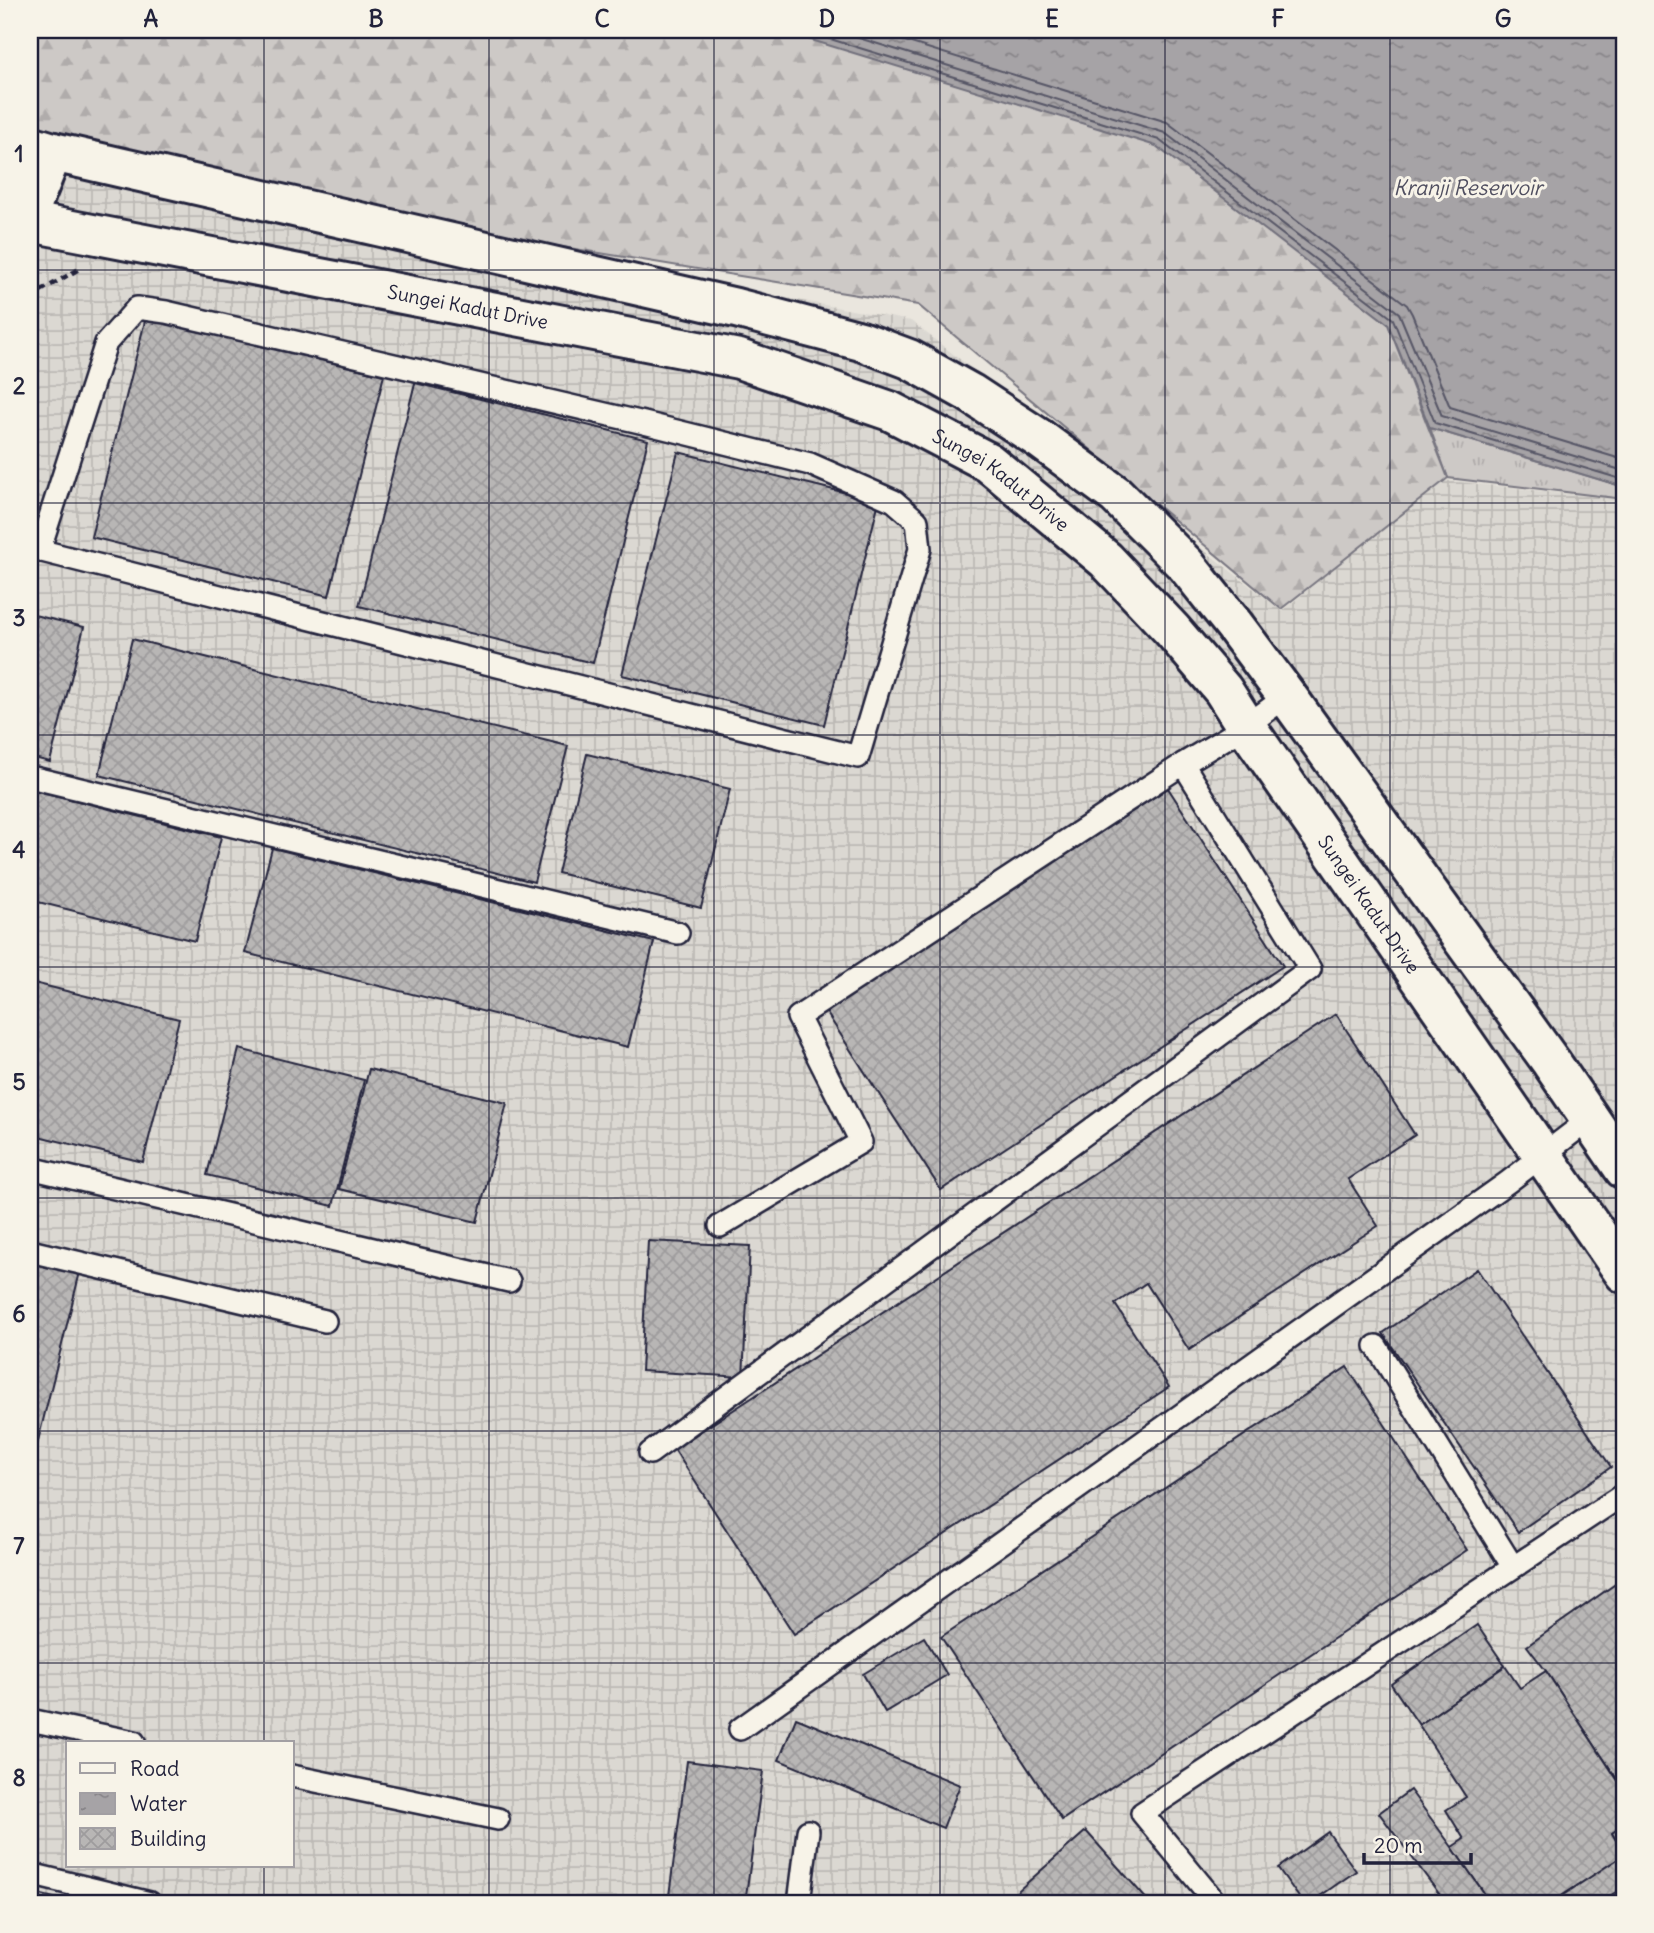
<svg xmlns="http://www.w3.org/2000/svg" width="1654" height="1933" viewBox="0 0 1654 1933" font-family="Delius,sans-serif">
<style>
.industrial{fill:url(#industrial-grid);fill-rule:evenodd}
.grass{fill:url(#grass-tufts);stroke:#787680;stroke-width:2}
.forest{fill:url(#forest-firs);stroke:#787680;stroke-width:2}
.water{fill:url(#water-ripples);stroke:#716f7b;stroke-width:2}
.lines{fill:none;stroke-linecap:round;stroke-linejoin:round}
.shore{stroke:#575666;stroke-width:2}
.building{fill:url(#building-cross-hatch);stroke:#22223b;stroke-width:2}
.service-casing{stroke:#22223b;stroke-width:26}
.minor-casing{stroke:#22223b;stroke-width:44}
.secondary-casing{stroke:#22223b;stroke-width:44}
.path{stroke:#22223b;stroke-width:4.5;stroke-dasharray:7 5;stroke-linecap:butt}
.service{stroke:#f7f3e8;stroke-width:21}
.minor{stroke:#f7f3e8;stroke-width:38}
.secondary{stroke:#f7f3e8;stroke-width:38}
.grid{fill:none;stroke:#22223b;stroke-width:2;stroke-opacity:0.55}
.labels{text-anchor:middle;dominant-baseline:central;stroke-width:6;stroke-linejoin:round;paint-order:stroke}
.street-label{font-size:19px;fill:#22223b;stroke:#f7f3e8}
.water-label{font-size:21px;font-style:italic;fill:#504f60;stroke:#f7f3e8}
.neatline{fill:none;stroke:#22223b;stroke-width:2.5}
.grid-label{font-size:23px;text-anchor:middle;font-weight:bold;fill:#22223b}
</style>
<defs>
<pattern id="industrial-grid" width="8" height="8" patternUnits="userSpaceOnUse" patternTransform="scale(1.75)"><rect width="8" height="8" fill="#dbd8d2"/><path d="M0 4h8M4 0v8" fill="none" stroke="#bcb9b5"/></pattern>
<pattern id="grass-tufts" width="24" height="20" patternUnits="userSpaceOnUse" patternTransform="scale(1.75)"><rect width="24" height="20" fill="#cdc9c6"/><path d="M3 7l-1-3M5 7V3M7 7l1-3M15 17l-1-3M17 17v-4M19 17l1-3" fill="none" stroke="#b0acab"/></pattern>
<pattern id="forest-firs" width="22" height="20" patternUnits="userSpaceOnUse" patternTransform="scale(1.75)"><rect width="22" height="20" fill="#cdc9c6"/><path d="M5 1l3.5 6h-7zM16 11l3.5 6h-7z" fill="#b0acab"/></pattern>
<pattern id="water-ripples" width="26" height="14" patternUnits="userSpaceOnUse" patternTransform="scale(1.75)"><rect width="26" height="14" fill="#a6a3a6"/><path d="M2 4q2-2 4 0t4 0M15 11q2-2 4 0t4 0" fill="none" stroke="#878488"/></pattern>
<pattern id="building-cross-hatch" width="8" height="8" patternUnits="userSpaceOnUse" patternTransform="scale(1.75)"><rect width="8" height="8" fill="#b8b6b5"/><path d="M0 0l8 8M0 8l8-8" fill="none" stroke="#9e9c9d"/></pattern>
</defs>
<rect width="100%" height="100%" fill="#eae6de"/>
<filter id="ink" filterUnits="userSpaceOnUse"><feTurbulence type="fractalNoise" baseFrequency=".0143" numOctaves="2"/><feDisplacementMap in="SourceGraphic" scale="14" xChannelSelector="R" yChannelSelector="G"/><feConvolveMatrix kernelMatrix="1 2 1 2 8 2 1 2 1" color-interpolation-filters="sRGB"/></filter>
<g filter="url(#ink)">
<path class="industrial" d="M30,153l23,9 858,159 371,290 160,-131 182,20v1403h-1594zM68,1742h224v123h-224z"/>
<polygon class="grass" points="1430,428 1624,487 1624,499 1448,478"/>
<polygon class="forest" points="30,30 756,30 818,40 1156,145 1387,322 1448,478 1281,609 918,305 410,222 30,153"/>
<polygon class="water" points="757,30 1624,30 1624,487 1430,428 1388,324 1156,146 805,38"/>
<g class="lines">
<g class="shore">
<polyline points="801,30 1159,140 1393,319 1435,423 1624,480"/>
<polyline points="833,30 1165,133 1399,313 1442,416 1624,471"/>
<polyline points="869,30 1167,122 1407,305 1412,314 1450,407 1624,460"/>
</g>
</g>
<g class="building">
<polygon points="146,317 384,375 329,596 91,537"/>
<polygon points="415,383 648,440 593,663 359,606"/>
<polygon points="678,452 879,501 824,725 622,675"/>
<polygon points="30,614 84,627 50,762 30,757"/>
<polygon points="132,639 568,746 534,882 99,775"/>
<polygon points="587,754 730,789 701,908 558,873"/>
<polygon points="1168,788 1283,966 941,1190 826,1012"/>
<polygon points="30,789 221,837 195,941 30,900"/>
<polygon points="272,848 654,942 628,1047 245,953"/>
<polygon points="30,982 179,1019 143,1162 30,1134"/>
<polygon points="1336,1014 1415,1135 1348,1179 1378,1226 1189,1350 1146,1283 1115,1304 1169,1387 794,1634 674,1449"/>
<polygon points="239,1049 364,1080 333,1206 207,1175"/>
<polygon points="369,1069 507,1103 477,1222 339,1189"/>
<polygon points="648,1241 750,1246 743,1377 641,1371"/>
<polygon points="30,1259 80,1272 30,1473"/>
<polygon points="1477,1269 1611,1467 1518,1532 1383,1333"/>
<polygon points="1347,1367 1467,1550 1062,1820 941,1637"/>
<polygon points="1624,1578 1624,1790 1546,1671 1527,1646"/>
<polygon points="1477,1625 1505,1666 1419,1725 1391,1684"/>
<polygon points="924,1637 947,1675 885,1712 863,1674"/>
<polygon points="1505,1666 1520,1688 1546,1671 1624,1790 1624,1825 1612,1833 1624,1855 1551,1903 1491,1903 1452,1847 1464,1839 1446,1810 1466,1797 1419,1725"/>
<polygon points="796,1718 960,1785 943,1828 779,1760"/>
<polygon points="687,1761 763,1771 745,1903 668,1903"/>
<polygon points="1410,1790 1452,1847 1491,1903 1446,1903 1379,1813"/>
<polygon points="1624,1825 1624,1852 1612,1833"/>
<polygon points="1086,1831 1150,1903 1018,1903 1012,1896"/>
<polygon points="1328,1832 1356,1871 1310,1903 1303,1903 1278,1868"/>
<polygon points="1624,1855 1624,1887 1599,1903 1551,1903"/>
<polygon points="1624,1887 1624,1903 1599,1903"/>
<polygon points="30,1892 74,1903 30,1903"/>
</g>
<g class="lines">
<defs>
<g id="service">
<polyline points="30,548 858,757 920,549 917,521 894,501 810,464 644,423 166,312 137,308 106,343 39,551"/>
<polyline points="30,777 678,933"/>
<polyline points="30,1168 509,1281"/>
<polyline points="720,1226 861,1142 798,1017 1183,764 1246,726 1287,696"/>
<polyline points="30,1251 325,1321"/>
<polyline points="1376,1346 1513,1567"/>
<polyline points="650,1453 1310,969 1183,764"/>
<polyline points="30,1720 134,1742"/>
<polyline points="740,1729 1508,1182 1590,1119"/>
<polyline points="292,1776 498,1819"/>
<polyline points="30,1874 150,1903"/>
<polyline points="799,1903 808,1831"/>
<polyline points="1216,1903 1142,1813 1624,1494"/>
</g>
<polyline id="minor" points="30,209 53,152"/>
<g id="secondary">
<polyline points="30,145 53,152 736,308 861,341 909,359 970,393 1040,439 1116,495 1186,565 1234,625 1287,696 1551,1062 1624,1169"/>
<path id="s1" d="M30,222l709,137 151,52 98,51 118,98 66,70 51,60 23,36 378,547"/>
</g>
</defs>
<use href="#service" class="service-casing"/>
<use href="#minor" class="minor-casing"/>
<use href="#secondary" class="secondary-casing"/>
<polyline class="path" points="30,297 79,269"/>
<use href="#service" class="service"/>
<use href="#minor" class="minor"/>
<use href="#secondary" class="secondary"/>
</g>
</g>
<path class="grid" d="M264,30v1712M489,30v1873M714,30v1873M940,30v1873M1165,30v1873M1390,30v1873M30,270h1594M30,503h1594M30,735h1594M30,967h1594M30,1198h1594M30,1431h1594M30,1663h1594M264,1865v38"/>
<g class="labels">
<g class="street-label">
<text stroke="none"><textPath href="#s1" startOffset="446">Sungei Kadut Drive</textPath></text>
<text stroke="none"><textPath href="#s1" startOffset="1013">Sungei Kadut Drive</textPath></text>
<text stroke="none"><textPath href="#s1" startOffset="1580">Sungei Kadut Drive</textPath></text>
</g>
<g class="water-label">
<text x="1468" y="187">Kranji Reservoir</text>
</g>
</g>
<rect width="1654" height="1933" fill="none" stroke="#f7f3e8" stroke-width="77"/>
<rect x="66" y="1741" width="228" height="126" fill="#f7f3e8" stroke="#a29fa3" stroke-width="2"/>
<rect x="80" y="1763" width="35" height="10" fill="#f7f3e8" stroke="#a29fa3" stroke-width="2"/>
<text x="130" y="1776" font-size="21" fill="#22223b">Road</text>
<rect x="80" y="1793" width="35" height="21" fill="url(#water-ripples)" stroke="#a29fa3" stroke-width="2"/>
<text x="130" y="1811" font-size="21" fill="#22223b">Water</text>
<rect x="80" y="1828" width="35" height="21" fill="url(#building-cross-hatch)" stroke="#a29fa3" stroke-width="2"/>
<text x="130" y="1846" font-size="21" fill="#22223b">Building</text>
<path d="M1364 1853v10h107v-10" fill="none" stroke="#22223b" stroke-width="3.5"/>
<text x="1374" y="1853" font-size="21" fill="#22223b" stroke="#f7f3e8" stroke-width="5" paint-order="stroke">20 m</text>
<rect x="38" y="38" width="1578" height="1857" class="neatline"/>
<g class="grid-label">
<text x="151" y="27">A</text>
<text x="376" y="27">B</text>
<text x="602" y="27">C</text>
<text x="827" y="27">D</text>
<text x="1052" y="27">E</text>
<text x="1278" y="27">F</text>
<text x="1503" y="27">G</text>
<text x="19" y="162">1</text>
<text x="19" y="394">2</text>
<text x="19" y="626">3</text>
<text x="19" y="858">4</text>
<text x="19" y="1090">5</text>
<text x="19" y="1322">6</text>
<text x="19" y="1554">7</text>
<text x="19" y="1786">8</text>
</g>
</svg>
